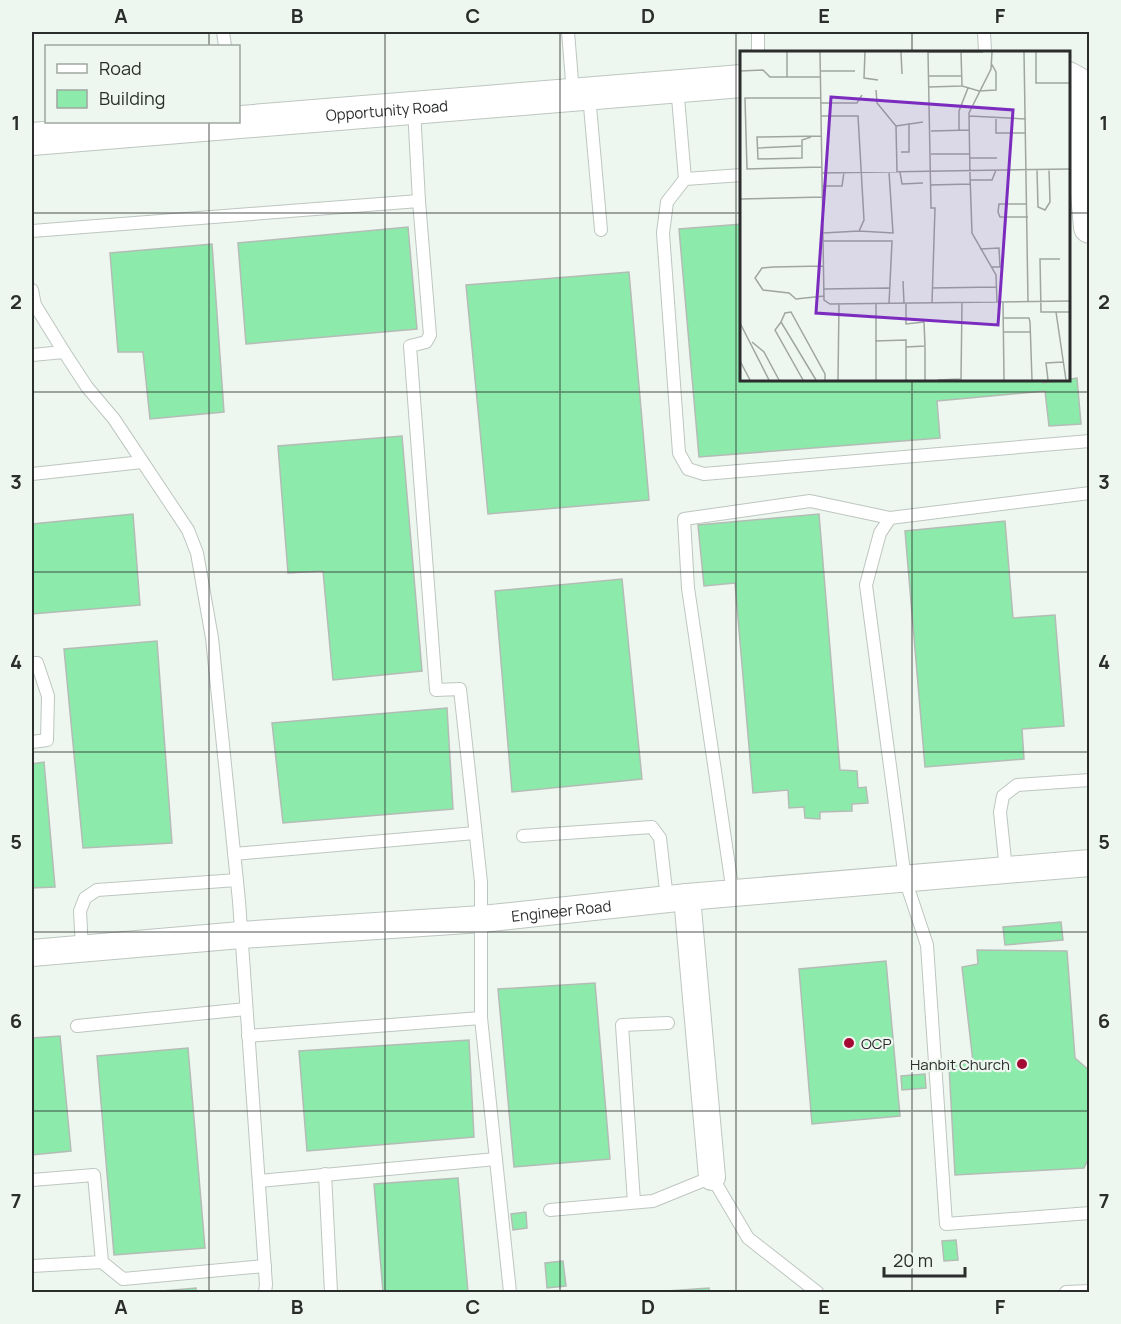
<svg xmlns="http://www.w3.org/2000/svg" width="1121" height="1324" viewBox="0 0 1121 1324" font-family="Manrope,sans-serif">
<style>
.building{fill:#8ceaab;stroke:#b4bcb6;stroke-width:1.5}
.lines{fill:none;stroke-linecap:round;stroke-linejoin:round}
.service-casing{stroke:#bec6c0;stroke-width:14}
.minor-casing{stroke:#bec6c0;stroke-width:28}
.tertiary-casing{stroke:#bec6c0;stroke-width:34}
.service{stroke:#fff;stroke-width:12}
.minor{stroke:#fff;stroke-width:26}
.tertiary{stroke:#fff;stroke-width:32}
.grid{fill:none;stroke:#2a2d2b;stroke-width:1.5;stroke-opacity:0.55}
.poi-dot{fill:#a50a35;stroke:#edf6ef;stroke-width:2}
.labels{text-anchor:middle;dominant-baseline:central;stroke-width:4.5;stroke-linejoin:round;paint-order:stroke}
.street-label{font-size:15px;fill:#2a2d2b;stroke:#edf6ef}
.poi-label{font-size:15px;fill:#2a2d2b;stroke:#edf6ef;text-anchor:start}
.inset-road{fill:none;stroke:#9fa6a1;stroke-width:1.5}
.view{fill:#7b2cbf;fill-opacity:0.15;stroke:#7b2cbf;stroke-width:3}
.inset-edge{fill:none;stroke:#2a2d2b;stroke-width:3}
.neatline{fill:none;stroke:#2a2d2b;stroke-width:2}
.grid-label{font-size:20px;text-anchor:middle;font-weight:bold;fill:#2a2d2b}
</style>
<rect width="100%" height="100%" fill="#edf6ef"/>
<g class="building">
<polygon points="742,224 742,380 1042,380 1043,383 1077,378 1081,424 1049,426 1045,391 937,401 940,438 699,457 679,229"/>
<polygon points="408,227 417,329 246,344 238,243"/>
<polygon points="212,244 224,412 150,419 143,352 118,352 110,253"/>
<polygon points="629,272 649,500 488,514 466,285"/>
<polygon points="402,436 422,671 333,680 323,571 288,573 278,446"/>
<polygon points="133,514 140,605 32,614 32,524"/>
<polygon points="819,514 840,770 857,771 858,788 866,787 868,803 852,804 852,811 820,812 820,819 805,818 804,807 789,808 788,790 753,793 735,583 704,586 698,525"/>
<polygon points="1005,521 1013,618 1055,615 1064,726 1022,729 1024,759 925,767 905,531"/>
<polygon points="622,579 642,779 512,792 495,591"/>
<polygon points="157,641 172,843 83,848 64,649"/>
<polygon points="447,708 453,809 283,823 272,723"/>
<polygon points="44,762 55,887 32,888 32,764"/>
<polygon points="1061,922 1063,940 1005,945 1003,927"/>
<polygon points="977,950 1067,951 1075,1058 1090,1071 1090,1155 1084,1168 955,1175 949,1066 973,1062 962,967 978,964"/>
<polygon points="886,961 900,1116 812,1124 799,969"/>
<polygon points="595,983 610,1159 514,1167 498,989"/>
<polygon points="60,1036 71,1151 32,1155 32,1038"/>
<polygon points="469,1040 474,1137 307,1151 299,1051"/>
<polygon points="188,1048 205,1248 114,1255 97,1056"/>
<polygon points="925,1074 926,1088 902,1090 901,1076"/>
<polygon points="458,1178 468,1292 383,1292 374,1184"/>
<polygon points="526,1212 527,1228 513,1230 511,1214"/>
<polygon points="956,1240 958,1260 944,1261 942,1241"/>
<polygon points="563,1261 566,1286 547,1288 545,1263"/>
<polygon points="196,1288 196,1292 150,1292"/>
<polygon points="709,1288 709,1292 652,1292"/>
</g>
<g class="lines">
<defs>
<g id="service">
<polyline points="223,32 225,46"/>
<polyline points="568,32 573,93"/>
<polyline points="758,32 758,52"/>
<polyline points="984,32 985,52"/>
<polyline points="677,86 685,179 667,202 663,233 679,453 688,469 704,474 1090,441"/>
<polyline points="589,95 601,230"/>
<polyline points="414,109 419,201 430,335 426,342 410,346 436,690 460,689 481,882 481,1018 510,1292"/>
<polyline points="685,179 742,175"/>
<polyline points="32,231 419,201"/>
<polyline points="32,290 35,305 64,352 87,387 114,419 188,530 197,553 212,638 239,901 266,1285 265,1292"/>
<polyline points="32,355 64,352"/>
<polyline points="32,474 142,462"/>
<polyline points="1090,493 890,518 880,533 866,585 905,879 927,945 946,1224 1090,1213"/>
<polyline points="32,663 37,663 48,696 47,740 32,742"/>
<polyline points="523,836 652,827 660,838 667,899"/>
<polyline points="234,854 475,833"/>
<polyline points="1006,870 1000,812 1003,796 1017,785 1090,780"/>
<polyline points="733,893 688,588 684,519 810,501 890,518"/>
<polyline points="82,949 80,911 85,898 97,890 237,880"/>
<polyline points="77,1026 246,1009"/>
<polyline points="248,1036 481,1018"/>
<polyline points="325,1174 331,1292"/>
<polyline points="32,1180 94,1175 102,1262"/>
<polyline points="259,1181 496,1159"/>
<polyline points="634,1202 622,1025 668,1023"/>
<polyline points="550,1210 653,1201 712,1177 748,1238 817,1292"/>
<polyline points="32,1266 102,1262 123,1279 265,1266"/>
<polyline points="1066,1292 1090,1291"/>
</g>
<g id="minor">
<polyline points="687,897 712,1177"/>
<path id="s1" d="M32,953l209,-18 241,-16 205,-22 403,-34"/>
</g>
<g id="tertiary">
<polyline points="1068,78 1077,83 1090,227"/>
<path id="s2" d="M32,139l710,-58"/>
</g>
</defs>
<use href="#service" class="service-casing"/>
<use href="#minor" class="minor-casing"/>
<use href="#tertiary" class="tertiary-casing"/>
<use href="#service" class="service"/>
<use href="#minor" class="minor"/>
<use href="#tertiary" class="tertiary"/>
</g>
<path class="grid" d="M209,32v14M385,32v1260M560,32v1260M736,32v1260M912,32v20M209,122v1170M32,213h710M1068,213h22M912,380v912M32,392h1058M32,572h1058M32,752h1058M32,932h1058M32,1111h1058"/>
<g class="poi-dot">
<circle cx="849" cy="1043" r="6"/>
<circle cx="1022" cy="1064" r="6"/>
</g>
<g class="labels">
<g class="street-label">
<text stroke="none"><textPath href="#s2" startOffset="356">Opportunity Road</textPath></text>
<text stroke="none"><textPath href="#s1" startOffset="531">Engineer Road</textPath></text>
</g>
<g class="poi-label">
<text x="861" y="1043">OCP</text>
<text x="1010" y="1064" text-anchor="end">Hanbit Church</text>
</g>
</g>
<g transform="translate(740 51)">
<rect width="330" height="330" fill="#edf6ef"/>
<path class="inset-road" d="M47,1v25M80,1l4,248 6,4 240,-3M125,1l-1,26 14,2M161,1l1,22M221,1h22M252,1l-1,17 -22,44 1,63 2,57 24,42 1,27M284,1l4,250M296,1v31h34M0,20l23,-1 7,7h50M80,20h35M189,25h33M189,36l33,-1M136,39l1,13 19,23 1,46M80,47h-75l2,71 75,-2M81,52h36l5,-8M81,65h37l6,104 -5,11 -36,2M229,65l57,3M256,68v14h30M156,75l27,-4M191,80l39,-1M219,80v-20l9,-23M71,86l-9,3v18l-44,1 -1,-22 64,-1M17,97l44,-2M161,101h8v-29M191,103h39M230,107h27M297,119l1,37 7,3 5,-8 -1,-33M160,121l2,12 21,-1M82,122l248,-4M230,129h22l4,-10M190,134l40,-1M82,135h20l2,-14M0,148l82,-2M287,153h-28l-1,8 2,5h28M119,180l34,2 -4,-61M83,190h69l-3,63M240,198l19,-1 1,19h-8M320,208h-20l1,53h29M83,215l-50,1 -11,1 -7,10 8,12 26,3 7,6 28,-3M163,230l1,22M192,237l65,-1M84,238l65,-1M263,251l1,78M192,252l3,-95h-4l-3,-156h33l1,34 17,5 17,-1v-18l-5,-9M136,253v76M316,261l10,68M263,267h26l1,4 2,58M41,271l-6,8 28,50M0,272l29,57M263,281h28M135,290l31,-1v7l19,-1 -1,-24 -18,2v-21M12,291l12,10 15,28M166,296v33M0,310l10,19M76,329l-35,-58 4,-9 6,-1 34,62v6M98,329l1,-76M185,329v-34M198,329l23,-1 1,-76M308,329l-2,-17 17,-1"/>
<path class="view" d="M91,46l182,13 -15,215 -182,-12z"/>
<rect width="330" height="330" class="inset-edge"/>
</g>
<rect width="1121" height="1324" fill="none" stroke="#edf6ef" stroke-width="66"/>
<rect x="45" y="45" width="195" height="78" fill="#edf6ef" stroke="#9fa6a1" stroke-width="1.5"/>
<rect x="57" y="64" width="30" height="9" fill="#ffffff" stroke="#9fa6a1" stroke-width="1.5"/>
<text x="99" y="75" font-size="18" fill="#2a2d2b">Road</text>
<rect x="57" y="90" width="30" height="18" fill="#8ceaab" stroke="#9fa6a1" stroke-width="1.5"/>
<text x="99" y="105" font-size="18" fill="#2a2d2b">Building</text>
<path d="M884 1267v9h81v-9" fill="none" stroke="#2a2d2b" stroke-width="3"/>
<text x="893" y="1267" font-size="18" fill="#2a2d2b" stroke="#edf6ef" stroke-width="4.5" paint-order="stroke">20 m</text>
<rect x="33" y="33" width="1055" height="1258" class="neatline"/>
<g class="grid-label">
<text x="121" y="23">A</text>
<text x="297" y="23">B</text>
<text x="473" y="23">C</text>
<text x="648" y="23">D</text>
<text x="824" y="23">E</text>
<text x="1000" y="23">F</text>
<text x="16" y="130">1</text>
<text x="1104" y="130">1</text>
<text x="16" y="309">2</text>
<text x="1104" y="309">2</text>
<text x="16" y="489">3</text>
<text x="1104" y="489">3</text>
<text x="16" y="669">4</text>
<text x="1104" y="669">4</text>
<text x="16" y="849">5</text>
<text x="1104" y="849">5</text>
<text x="16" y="1028">6</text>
<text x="1104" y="1028">6</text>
<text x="16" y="1208">7</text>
<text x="1104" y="1208">7</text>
<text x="121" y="1314">A</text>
<text x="297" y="1314">B</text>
<text x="473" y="1314">C</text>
<text x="648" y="1314">D</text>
<text x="824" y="1314">E</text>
<text x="1000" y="1314">F</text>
</g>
</svg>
